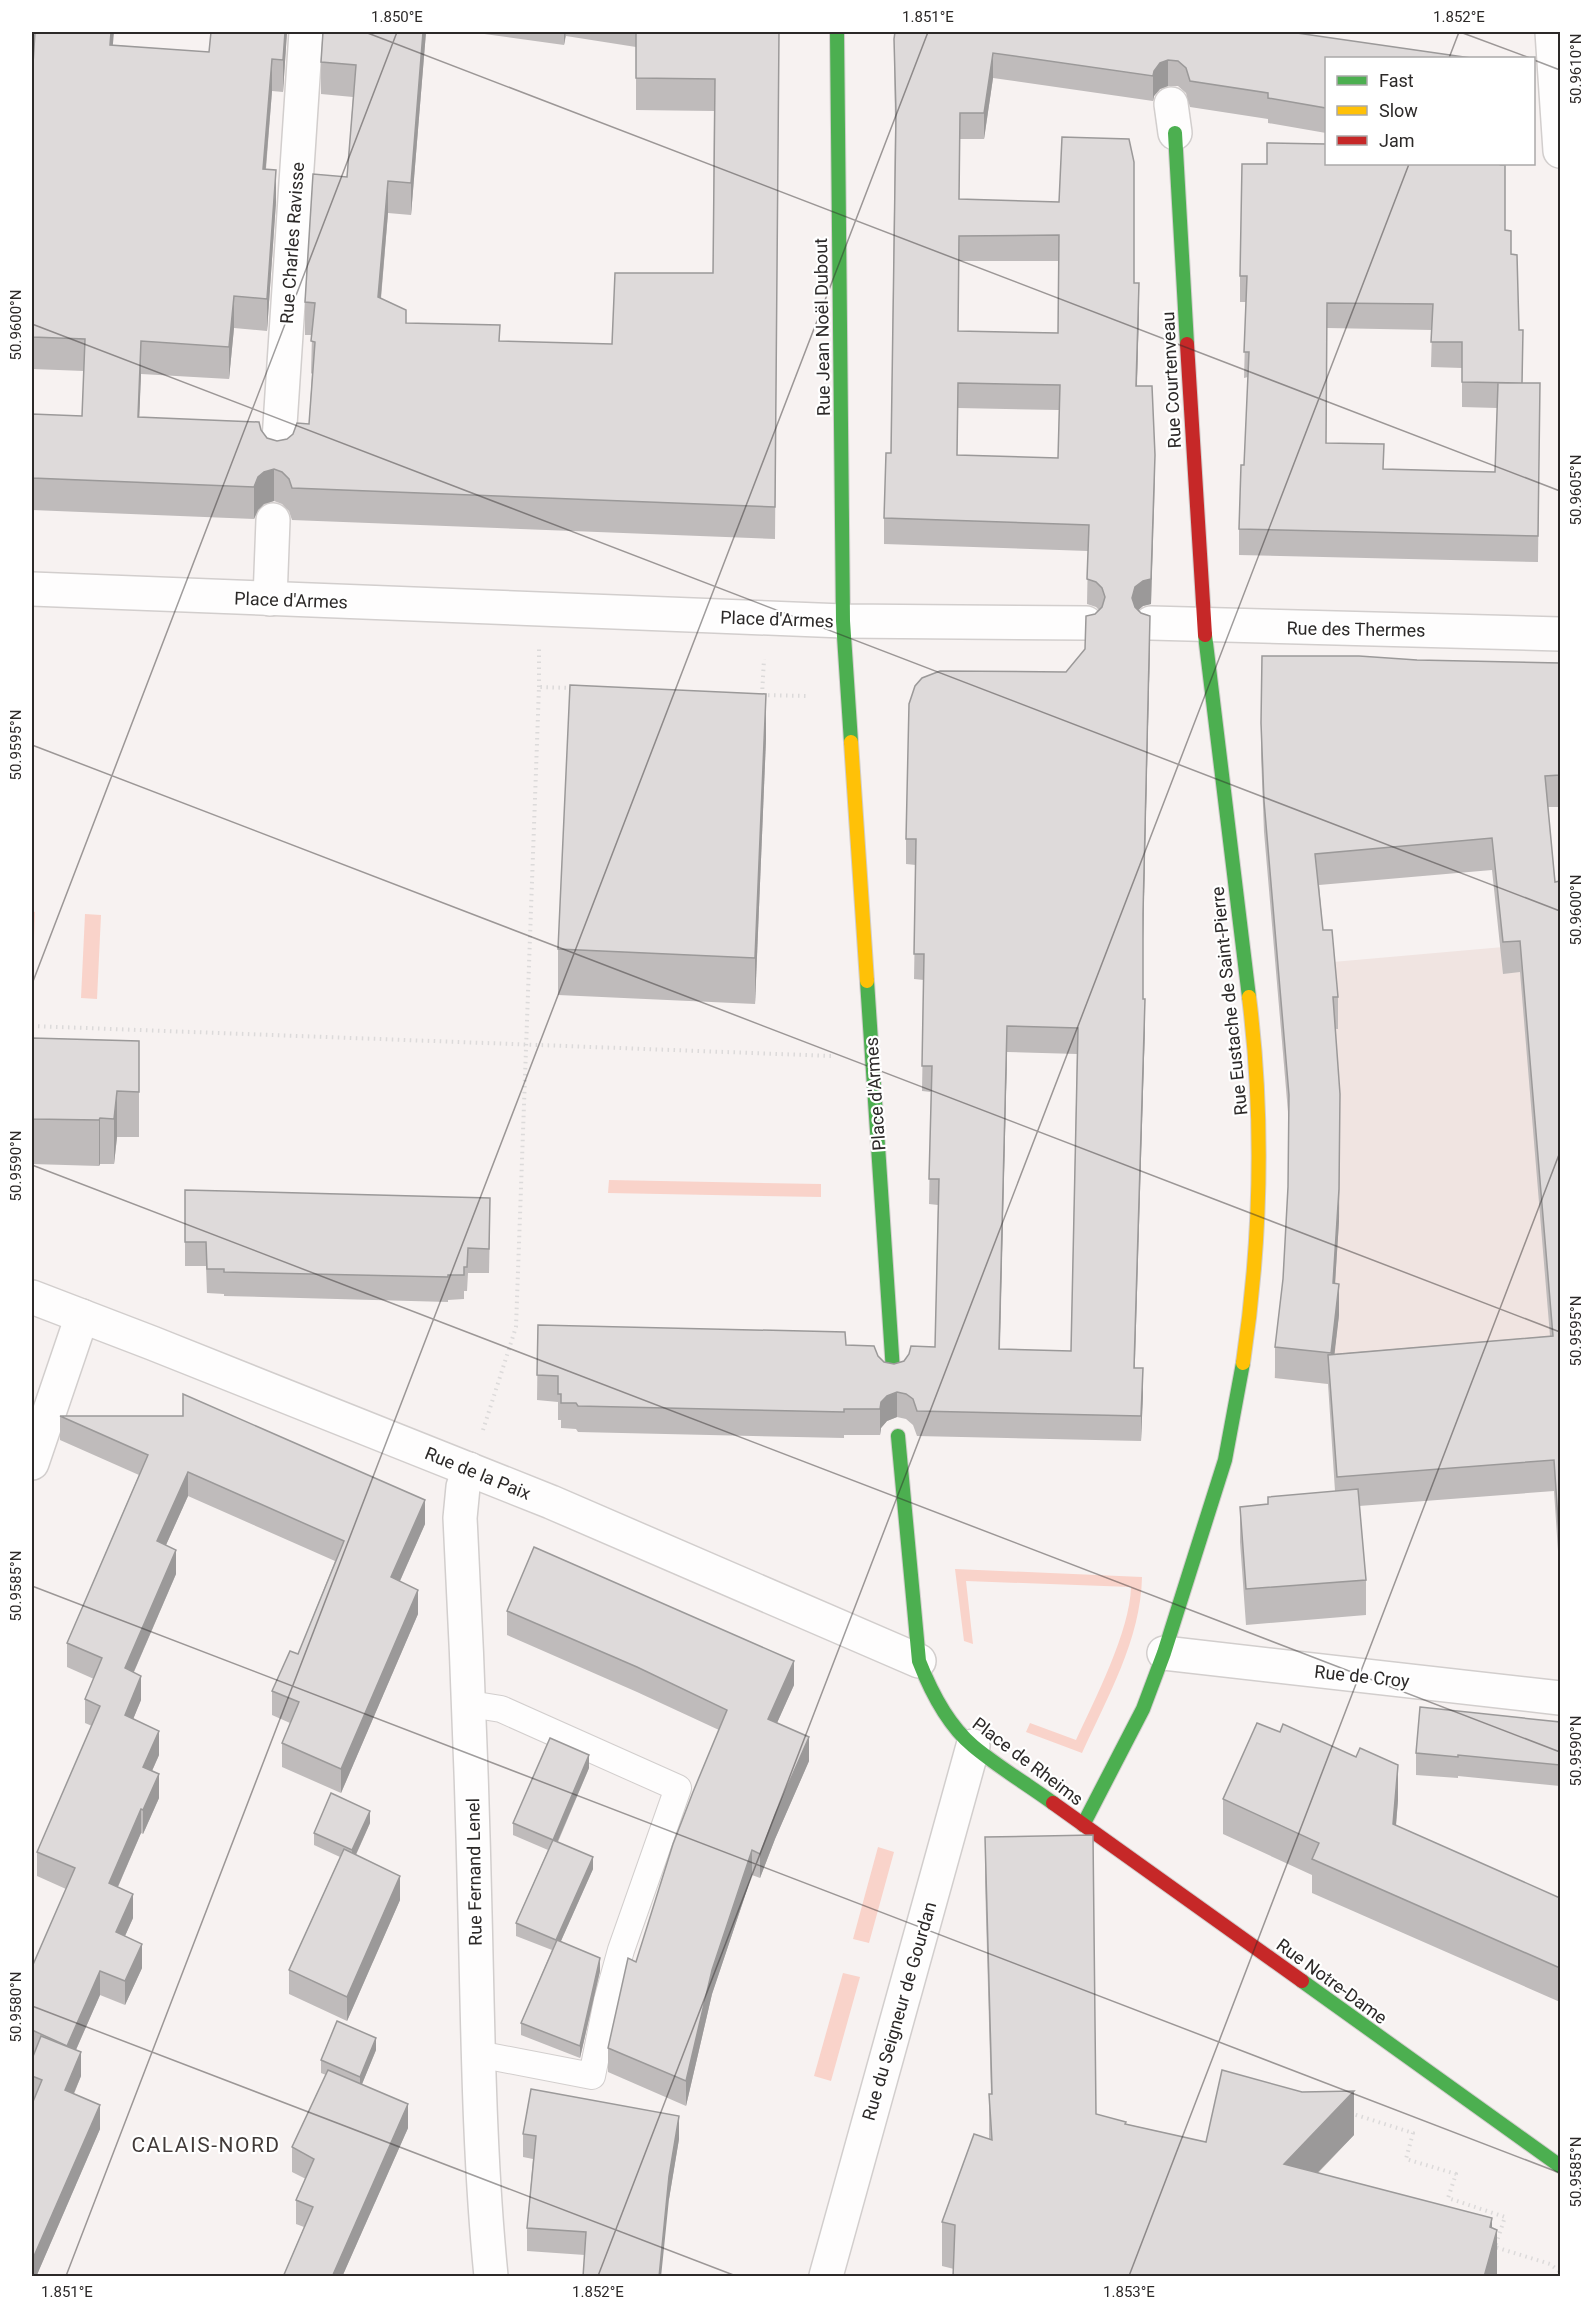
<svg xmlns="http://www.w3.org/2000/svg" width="1592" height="2308" viewBox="0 0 1592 2308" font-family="Roboto,sans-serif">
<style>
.built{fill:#f0e4e1}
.green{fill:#f9d3ca}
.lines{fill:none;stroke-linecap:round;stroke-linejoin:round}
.lane-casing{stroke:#d2cecd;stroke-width:28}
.street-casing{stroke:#d2cecd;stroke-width:36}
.fast-casing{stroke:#d2cecd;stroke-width:16}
.slow-casing{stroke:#d2cecd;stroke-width:16}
.jam-casing{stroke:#d2cecd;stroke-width:16}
.path{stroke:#dcdada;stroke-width:4;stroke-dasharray:1.5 4.5;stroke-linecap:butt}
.lane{stroke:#fefdfd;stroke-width:26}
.street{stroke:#fefdfd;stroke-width:33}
.fast{stroke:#4caf50;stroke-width:14}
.slow{stroke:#ffc107;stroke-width:14}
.jam{stroke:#c62828;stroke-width:14}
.wall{fill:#bfbbbb;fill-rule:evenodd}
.shaded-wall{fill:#9b9999}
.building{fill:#dedada;stroke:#9b9999;stroke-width:1.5;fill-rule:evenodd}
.ticks{fill:none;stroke:#2c2928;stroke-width:1.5;stroke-opacity:0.45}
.labels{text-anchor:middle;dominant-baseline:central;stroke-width:4.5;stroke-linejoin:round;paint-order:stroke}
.street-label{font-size:18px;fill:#2c2928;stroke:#fff}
.quarter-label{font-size:21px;letter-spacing:1.5px;fill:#423b39;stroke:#fff}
.neatline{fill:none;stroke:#2c2928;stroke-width:2}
.ticks-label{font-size:15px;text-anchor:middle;fill:#2c2928}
</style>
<rect width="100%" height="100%" fill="#f7f2f1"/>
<polygon class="built" points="1560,942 1560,1385 1328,1384 1274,1378 1283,1311 1288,1219 1289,1127 1276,967"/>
<g class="green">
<polygon points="32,911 35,912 32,993"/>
<polygon points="85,914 101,915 97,999 81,998"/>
<polygon points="609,1180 821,1184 821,1197 608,1193"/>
<path d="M955,1569l187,8c-1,62 -35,121 -60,176l-56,-21 4,-9 46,17c19,-41 54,-109 55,-153l-165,-6 7,63 -9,-3z"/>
<polygon points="878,1847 894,1852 869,1943 853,1939"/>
<polygon points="843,1973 860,1977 831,2081 814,2076"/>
</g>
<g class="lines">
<defs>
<polyline id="lane" points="470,1704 501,1709 678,1788 621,1950 607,2001 592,2076 478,2054"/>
<g id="street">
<polyline points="1552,32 1560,151"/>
<polyline points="1171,104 1175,133"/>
<polyline points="278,455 306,32"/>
<polyline points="32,589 843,621 1086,623"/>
<polyline points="270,599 273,520"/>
<polyline points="1151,623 1560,634"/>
<polyline points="32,1297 152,1343 551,1502 919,1661"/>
<polyline points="32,1463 82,1316"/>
<path d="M469,1469l-6,18 -3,31c7,132 12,263 15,395 3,121 4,243 16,363"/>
<polyline points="1164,1653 1560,1698"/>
<polyline points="826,2276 973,1746"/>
</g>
<g id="fast">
<polyline points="837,32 843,621 851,742"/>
<polyline points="1175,133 1187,344"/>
<polyline points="1205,635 1249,997"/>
<polyline points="867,981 893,1371"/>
<path d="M898,1436l21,225c12,31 29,64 54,85 25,21 54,38 80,57"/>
<polyline points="1083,1825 1143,1709 1164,1653 1225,1460 1243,1363"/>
<polyline points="1302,1981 1560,2166"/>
</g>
<g id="slow">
<polyline points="851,742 867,981"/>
<path d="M1243,1363c18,-121 21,-245 6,-366"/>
</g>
<g id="jam">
<polyline points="1187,344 1205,635"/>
<polyline points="1053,1803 1302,1981"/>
</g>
</defs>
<use href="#lane" class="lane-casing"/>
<use href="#street" class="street-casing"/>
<use href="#fast" class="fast-casing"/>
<use href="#slow" class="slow-casing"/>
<use href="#jam" class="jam-casing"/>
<g class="path">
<polyline points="539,687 539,649"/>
<polyline points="762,695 806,696"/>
<polyline points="762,695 764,659"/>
<polyline points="32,1026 832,1056"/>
<polyline points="483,1430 516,1327 539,687 572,688"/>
<polyline points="1350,2113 1413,2133 1406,2159 1456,2174 1448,2198 1505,2217 1495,2247 1550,2264 1560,2272"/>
</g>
<use href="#lane" class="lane"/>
<use href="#street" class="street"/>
<use href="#fast" class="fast"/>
<use href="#slow" class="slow"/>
<use href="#jam" class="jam"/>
</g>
<g class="wall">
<polygon points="211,32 287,32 283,92 272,91 266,169 276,202 267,331 234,328 229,379 141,374 139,417 261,430 267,438 277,441 287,439 309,424 312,374 311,373 312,335 305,335 305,302 347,177 353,97 321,94 321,62 323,32 426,32 411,215 388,213 381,299 406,323 500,341 612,344 713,273 714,111 636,110 636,47 566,36 564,45 470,32 779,32 775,539 292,520 289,511 282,504 274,501 264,504 258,510 254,519 32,510 32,414 82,416 84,371 32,369 32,64 113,45 209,52"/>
<path d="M1176,33l150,25v75l-58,-10v-4l-78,-12 -4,-14 -8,-7h-10l-8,3 -6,7 -1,5 -160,-23 -9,61h-24l-1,60 100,3 75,81 5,26 -2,77 18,94 -4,124 -8,2 -5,4 12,32 -7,297v60l2,26 -11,343 9,25 -2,48 -224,-5 -4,-11 -7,-6 -9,-2 -10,4 -6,7 -1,7h-36v3l-266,-6 -2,-3 -15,-1v-8h-3v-18l-21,-2 1,-75 308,20 32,11 6,6 10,2 10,-3 31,-14 3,-142 -9,-1 2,-112 -9,-1 2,-111 -10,-1 2,-114 -10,-1v-25l160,-167 19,-23 10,-35 4,-4 -3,-3 -9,-3 1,-53 -204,-7v-26l7,-65 4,-324 -1,-90zM959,261h100l-1,72 -100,-2zM958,408l101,2 -1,48 -101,-3zM1007,1052l70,2 -6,297 -71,-2z"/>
<path d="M1267,164h238v66l6,24 8,76 4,25 -1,28h18l-2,179 -299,-7v-26l5,-64 4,-88 -4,1 2,-76h-6v-26zM1327,328l105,2 -1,37 31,1v39l35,1 -2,64 -111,-3 -58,-26z"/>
<path d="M1417,660l143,3v144h-12l7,75 5,-1v700l-6,-90 -195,15 7,74v35l-120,10 -6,-83v-35l28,-3 67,-13 -7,-107 -53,-6v-31l8,-68 5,-92 1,-64 -25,-291 -3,-77v-32zM1492,870l11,104 17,-2 30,364 -216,18 5,-39 -4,-31 4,-63 -4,-192h3v-32l-15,-67 -4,-45z"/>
<polygon points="766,739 755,1004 558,995 558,949"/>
<polygon points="32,1038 139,1041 139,1137 117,1137 114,1164 100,1164 99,1166 32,1164"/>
<polygon points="185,1190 490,1222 489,1273 468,1273 467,1291 464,1291 464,1299 448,1300 448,1302 224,1296 224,1294 207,1293 206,1266 185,1266"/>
<polygon points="60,1416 425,1524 400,1581 418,1614 341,1793 282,1767 282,1743 290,1723 272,1715 272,1691 298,1654 335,1561 188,1496 166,1545 176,1574 134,1672 141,1700 133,1719 159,1755 152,1771 159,1798 143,1834 141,1833 118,1887 133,1918 125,1936 142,1968 125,2005 100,1995 76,2050 81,2076 74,2094 100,2129 36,2277 32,2277 32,2104 33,2100 32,2100 32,2059 33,2055 32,2054 32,1967 66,1889 37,1876 37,1852 92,1726 85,1723 85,1699 94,1679 67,1667 67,1643 139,1475 60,1440"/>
<polygon points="507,1611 794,1685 777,1723 809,1761 775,1839 760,1878 752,1875 712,1994 686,2106 608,2072 608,2048 636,1962 719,1730 637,1692 507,1635"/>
<polygon points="1560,1722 1560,1786 1458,1776 1458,1778 1416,1775 1416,1753"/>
<polygon points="1280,1732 1356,1757 1398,1800 1396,1826 1560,1898 1560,2002 1312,1893 1312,1875 1223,1834 1223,1799"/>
<polygon points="589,1768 558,1842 593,1869 561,1941 600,1971 580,2058 521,2035 521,2023 552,1950 516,1936 516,1923 548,1850 513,1835 513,1823"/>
<polygon points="370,1823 356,1855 400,1900 347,2021 289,1994 289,1970 340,1857 314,1845 314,1833"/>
<polygon points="985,1837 1096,2114 1126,2124 1206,2142 1354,2135 1318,2173 1492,2228 1497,2274 1497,2277 953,2277 954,2269 942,2266 942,2222 989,2138 989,2094 991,2094 985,1881"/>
<polygon points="376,2050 362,2084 408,2128 342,2277 283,2277 304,2227 296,2224 296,2200 306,2179 292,2172 292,2147 326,2075 321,2073 321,2060"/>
<polygon points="523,2134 679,2139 669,2199 585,2255 527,2251 527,2228 533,2159 523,2157"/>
</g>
<g class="shaded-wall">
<polygon points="111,32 114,32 110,77 110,45"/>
<polygon points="285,32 287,32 283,92 283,60"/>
<polygon points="423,32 426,32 411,215 411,183"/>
<polygon points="564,32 566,32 564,45"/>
<polygon points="993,53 993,78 984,139 984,113"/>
<polygon points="272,59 272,91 263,201 263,169"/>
<polygon points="1168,60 1168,86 1160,89 1154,96 1153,101 1153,76 1154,71 1160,63"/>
<polygon points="276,170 276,202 267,331 267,299"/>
<polygon points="388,181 388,213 378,330 378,297"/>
<polygon points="1139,283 1139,309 1136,412 1136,386"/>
<polygon points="234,296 234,328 229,379 229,347"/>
<polygon points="141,341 141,374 138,450 138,417"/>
<polygon points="1155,455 1151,604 1143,606 1135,613 1132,598"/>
<polygon points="274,469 274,501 264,504 258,510 254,519 254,487 258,477 264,472"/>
<polygon points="1150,616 1150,642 1143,939 1143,914"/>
<polygon points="766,694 766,739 755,1004 755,958"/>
<polygon points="1145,999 1145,1025 1134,1393 1134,1368"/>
<polygon points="1007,1026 1007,1052 999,1374 999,1349"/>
<polygon points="117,1091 117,1137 114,1164 114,1119"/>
<polygon points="1340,1094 1339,1221 1333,1315 1333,1283"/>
<polygon points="100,1118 100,1164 99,1166 99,1120"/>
<polygon points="1339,1284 1339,1315 1331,1385 1331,1353"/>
<polygon points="1143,1368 1143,1393 1141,1441 1141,1416"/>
<polygon points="897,1392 897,1417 887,1421 881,1428 880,1435 880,1409 881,1402 887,1396"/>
<polygon points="188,1472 188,1496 157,1565 157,1541"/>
<polygon points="425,1500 425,1524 391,1601 391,1577"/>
<polygon points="176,1550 176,1574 125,1692 125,1668"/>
<polygon points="418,1590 418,1614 341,1793 341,1769"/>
<polygon points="794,1661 794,1685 768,1743 768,1719"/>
<polygon points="141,1676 141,1700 125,1739 125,1715"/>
<polygon points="159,1731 159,1755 143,1791 143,1767"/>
<polygon points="809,1737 809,1761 775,1839 760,1878 760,1854 775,1815"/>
<polygon points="589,1755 589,1768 553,1852 553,1840"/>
<polygon points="1398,1765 1398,1800 1393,1859 1393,1824"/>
<polygon points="159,1774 159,1798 143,1834 143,1810"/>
<polygon points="141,1809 141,1833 109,1907 109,1883"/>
<polygon points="370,1811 370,1823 352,1863 352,1850"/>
<polygon points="752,1850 752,1875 712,1994 686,2106 686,2081 712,1970"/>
<polygon points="593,1857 593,1869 556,1952 556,1940"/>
<polygon points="400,1876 400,1900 347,2021 347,1997"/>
<polygon points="133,1894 133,1918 116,1956 116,1932"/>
<polygon points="142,1944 142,1968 125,2005 125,1981"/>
<polygon points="600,1958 600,1971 580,2058 580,2046"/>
<polygon points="100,1971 100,1995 67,2070 67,2046"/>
<polygon points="376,2038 376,2050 360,2089 360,2077"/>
<polygon points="81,2052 81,2076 65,2114 65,2090"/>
<polygon points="1354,2091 1354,2135 1284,2207 1284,2164"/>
<polygon points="408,2104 408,2128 342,2277 332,2277"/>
<polygon points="100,2105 100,2129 36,2277 34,2277 34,2256"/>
<polygon points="679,2116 679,2139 669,2199 661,2277 659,2277 669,2176"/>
<polygon points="1492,2218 1492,2249 1497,2230 1497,2277 1484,2277 1490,2227"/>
</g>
<g class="building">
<polygon points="35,32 111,32 110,45 209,52 211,32 285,32 283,60 272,59 263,169 276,170 267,299 234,296 229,347 141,341 138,417 259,422 261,430 267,438 277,441 287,439 293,434 297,423 309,424 315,342 311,341 315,303 305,302 313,174 347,177 356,65 321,62 323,32 423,32 411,183 388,181 378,297 406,310 406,323 500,325 499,341 612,344 615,273 713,273 715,79 636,78 636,32 779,32 775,507 292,488 289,479 282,472 274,469 264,472 258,477 254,487 32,478 32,414 82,416 85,339 32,337 32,64 33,64"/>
<path d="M895,32h277l4,1 11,-1h103l181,26h-145v50l-58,-10v-5l-78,-12 -4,-13 -8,-7 -10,-1 -8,3 -6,8 -1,5 -160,-23 -9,60h-24l-1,86 100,3 3,-65 67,2 5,23v121h5l-3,103h16l3,69 -4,124 -8,2 -8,6 -3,11 3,9 6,6 9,3 -7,298v85h2l-11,369h9l-2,48 -224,-5 -4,-12 -7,-5 -9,-2 -10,4 -6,6 -1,7h-36v3l-266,-6 -2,-3h-15v-9h-3v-18l-21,-1 1,-50 307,7 1,13 28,1 4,10 6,6 10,2 10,-3 5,-7 2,-8 24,1 4,-168h-10l3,-113h-10l2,-112h-10l2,-115h-10l3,-135 6,-18 7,-8 18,-7 126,1 19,-23 1,-33 9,-2 7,-7 3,-10 -3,-9 -6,-6 -9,-3 2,-54 -205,-7 2,-65h5l5,-340 -2,-74zM1059,235l-1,98 -100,-2 1,-95zM958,383l102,2 -2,73 -101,-3zM1007,1026l71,2 -7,323 -72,-2z"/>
<polygon points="1267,143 1326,144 1326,164 1502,164 1501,165 1505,165 1505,230 1511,231 1511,254 1517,255 1519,330 1523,330 1522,383 1462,382 1462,342 1431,342 1433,304 1327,303 1326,443 1384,444 1383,469 1495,472 1498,383 1540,383 1538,536 1239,529 1241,465 1244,465 1249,352 1244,352 1247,276 1240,276 1242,164 1267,164"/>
<polygon points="1262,656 1359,656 1417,660 1560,663 1560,775 1545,776 1555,882 1560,881 1560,1549 1554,1460 1337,1477 1328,1355 1553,1336 1520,941 1503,942 1492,838 1315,854 1323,930 1332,930 1338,997 1333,997 1340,1094 1339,1189 1333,1283 1339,1284 1331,1353 1275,1347 1283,1279 1288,1187 1289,1095 1264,801 1261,723"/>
<polygon points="570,685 766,694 755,958 558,949"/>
<polygon points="32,1038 139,1041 139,1092 117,1091 114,1119 100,1118 99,1120 32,1119"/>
<polygon points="185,1190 490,1198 489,1249 468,1248 467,1267 464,1267 464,1275 448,1275 448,1277 224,1272 224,1269 207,1269 206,1242 185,1242"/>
<polygon points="183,1394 425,1500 391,1577 418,1590 341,1769 282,1743 299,1702 272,1691 290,1651 298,1654 344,1541 188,1472 157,1541 176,1550 125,1668 141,1676 125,1715 159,1731 143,1767 159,1774 143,1810 141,1809 109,1883 133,1894 116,1932 142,1944 125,1981 100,1971 67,2046 32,2030 32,1967 75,1868 37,1852 100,1706 85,1699 102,1658 67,1643 148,1455 60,1416 183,1416"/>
<polygon points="1358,1489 1366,1580 1246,1589 1240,1507 1268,1504 1268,1497"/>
<polygon points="534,1547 794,1661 768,1719 809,1737 775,1815 760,1854 752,1850 712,1970 686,2081 608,2048 628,1958 636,1962 673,1844 693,1792 727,1710 637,1667 507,1611"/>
<polygon points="1420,1707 1560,1722 1560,1765 1458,1755 1458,1757 1416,1753"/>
<polygon points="1257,1723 1280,1732 1283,1724 1356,1757 1360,1748 1398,1765 1393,1824 1560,1898 1560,1968 1312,1859 1319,1843 1223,1799"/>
<polygon points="550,1738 589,1755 553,1840 593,1857 556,1940 516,1923 553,1840 513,1823"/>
<polygon points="331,1793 370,1811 352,1850 314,1833"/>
<polygon points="1093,1835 1096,2114 1126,2122 1125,2124 1206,2142 1222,2070 1302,2092 1354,2091 1284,2164 1492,2218 1490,2227 1497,2230 1484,2277 953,2277 955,2225 942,2222 974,2134 992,2140 989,2094 992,2094 985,1837"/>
<polygon points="344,1849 400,1876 347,1997 289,1970"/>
<polygon points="557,1940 600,1958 580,2046 521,2023"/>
<polygon points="337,2021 376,2038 360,2077 321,2060"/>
<polygon points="41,2036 81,2052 65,2090 100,2105 34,2256 32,2254 32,2104 42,2080 32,2076 32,2059"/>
<polygon points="328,2070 408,2104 332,2277 283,2277 313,2207 296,2200 314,2159 292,2147"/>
<polygon points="531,2089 679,2116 669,2176 659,2277 583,2277 586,2232 527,2228 536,2136 523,2134"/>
</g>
<path class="ticks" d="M365,32l1195,459M1460,32l70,26M1449,58l10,-26M1534,60l26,10M32,324l1528,587M32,745l1528,587M32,984l365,-952M32,1165l1528,587M32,1586l1528,587M32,2006l704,270M66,2276l862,-2244M598,2276l811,-2112M1129,2276l431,-1124"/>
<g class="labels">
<g class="street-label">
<text transform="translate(292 243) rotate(-86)">Rue Charles Ravisse</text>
<text transform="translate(822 327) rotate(-91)">Rue Jean Noël Dubout</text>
<text transform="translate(1171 380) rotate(-93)">Rue Courtenveau</text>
<text transform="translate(291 600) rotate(2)">Place d'Armes</text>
<text transform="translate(777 619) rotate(2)">Place d'Armes</text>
<text transform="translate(1356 629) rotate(1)">Rue des Thermes</text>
<text transform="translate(1229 1001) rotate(-96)">Rue Eustache de Saint-Pierre</text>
<text transform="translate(875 1094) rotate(-94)">Place d'Armes</text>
<text transform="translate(478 1473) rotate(22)">Rue de la Paix</text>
<text transform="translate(1362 1676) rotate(6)">Rue de Croy</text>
<text transform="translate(1028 1761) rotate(37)">Place de Rheims</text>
<text transform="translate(474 1872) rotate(-91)">Rue Fernand Lenel</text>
<text transform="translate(1332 1981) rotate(36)">Rue Notre-Dame</text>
<text transform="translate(899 2011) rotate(-74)">Rue du Seigneur de Gourdan</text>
</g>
<g class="quarter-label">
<text x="206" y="2145">CALAIS-NORD</text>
</g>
</g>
<rect width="1592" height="2308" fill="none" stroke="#ffffff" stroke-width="66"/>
<rect x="1325" y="57" width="210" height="108" fill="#ffffff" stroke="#aba9a9" stroke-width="1.5"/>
<rect x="1337" y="76" width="30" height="9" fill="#4caf50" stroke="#aba9a9" stroke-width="1.5"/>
<text x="1379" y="87" font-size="18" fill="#2c2928">Fast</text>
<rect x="1337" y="106" width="30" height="9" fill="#ffc107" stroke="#aba9a9" stroke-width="1.5"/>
<text x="1379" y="117" font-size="18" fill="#2c2928">Slow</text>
<rect x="1337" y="136" width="30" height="9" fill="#c62828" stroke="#aba9a9" stroke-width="1.5"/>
<text x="1379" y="147" font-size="18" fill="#2c2928">Jam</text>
<rect x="33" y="33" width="1526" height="2242" class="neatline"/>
<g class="ticks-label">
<text x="397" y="22">1.850°E</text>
<text x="928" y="22">1.851°E</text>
<text x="1459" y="22">1.852°E</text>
<text transform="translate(1576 69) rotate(-90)" y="5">50.9610°N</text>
<text transform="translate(16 325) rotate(-90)" y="5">50.9600°N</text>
<text transform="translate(1576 490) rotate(-90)" y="5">50.9605°N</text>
<text transform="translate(16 745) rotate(-90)" y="5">50.9595°N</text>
<text transform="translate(1576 910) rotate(-90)" y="5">50.9600°N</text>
<text transform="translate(16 1166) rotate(-90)" y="5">50.9590°N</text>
<text transform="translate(1576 1331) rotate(-90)" y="5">50.9595°N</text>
<text transform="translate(16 1586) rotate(-90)" y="5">50.9585°N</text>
<text transform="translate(1576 1751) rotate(-90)" y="5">50.9590°N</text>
<text transform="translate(16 2007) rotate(-90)" y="5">50.9580°N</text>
<text transform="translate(1576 2172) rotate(-90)" y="5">50.9585°N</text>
<text x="67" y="2297">1.851°E</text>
<text x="598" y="2297">1.852°E</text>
<text x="1129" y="2297">1.853°E</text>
</g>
</svg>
